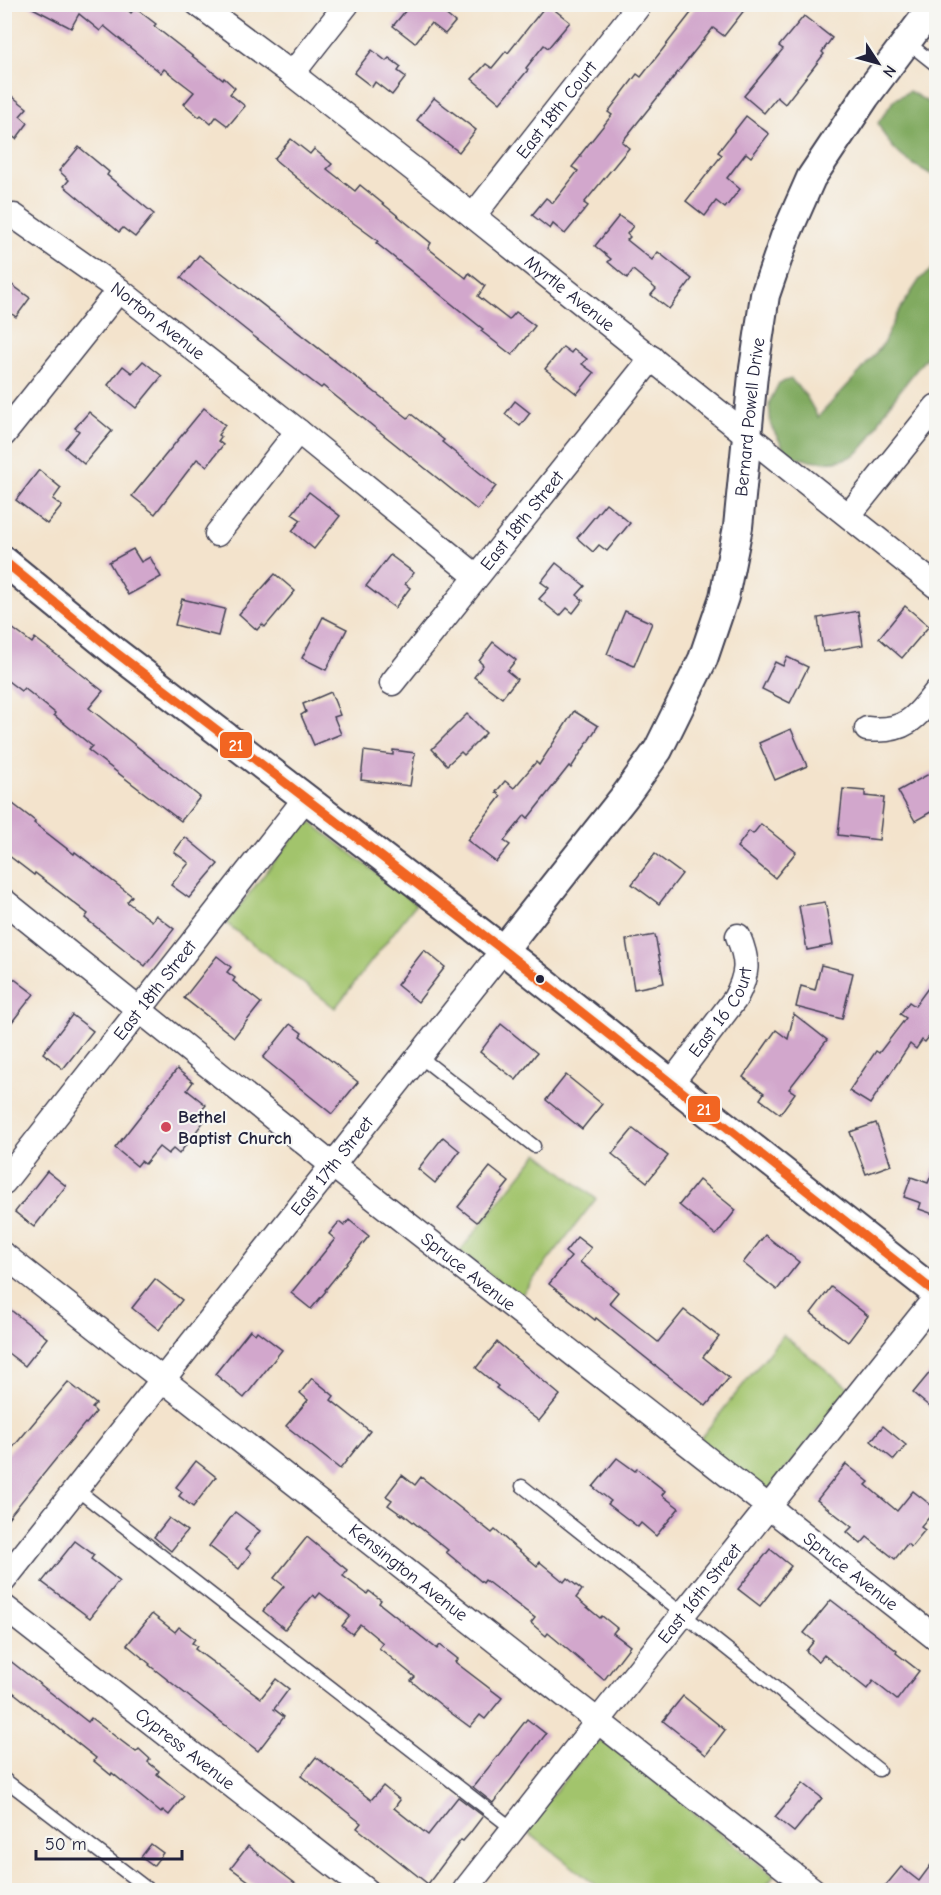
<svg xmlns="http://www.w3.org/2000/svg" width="941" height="1895" viewBox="0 0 941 1895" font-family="'Comic Neue',sans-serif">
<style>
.green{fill:#a2c46c;stroke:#627354;stroke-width:1.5}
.forest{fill:#81aa60;stroke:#52664e;stroke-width:1.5}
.building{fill:#d2a7cc}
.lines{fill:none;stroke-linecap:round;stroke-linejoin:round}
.service-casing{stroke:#413f51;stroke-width:15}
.minor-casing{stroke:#413f51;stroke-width:27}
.tertiary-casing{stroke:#413f51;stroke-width:32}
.service{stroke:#fff;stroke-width:12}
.minor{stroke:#fff;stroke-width:24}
.tertiary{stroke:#fff;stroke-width:28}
.bus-1-casing{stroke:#f6f6f2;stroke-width:14}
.bus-1{stroke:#f26522;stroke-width:9}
.bus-dot{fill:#22223b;stroke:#f6f6f2;stroke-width:2}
.poi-dot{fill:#d1495b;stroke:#f6f6f2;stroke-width:2}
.labels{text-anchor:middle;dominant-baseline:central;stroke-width:4.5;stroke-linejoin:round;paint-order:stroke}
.street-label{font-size:18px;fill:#22223b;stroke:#f6f6f2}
.poi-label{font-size:18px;font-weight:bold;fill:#22223b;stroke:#f6f6f2;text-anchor:start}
.line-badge{stroke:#f6f6f2;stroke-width:2}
.badge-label{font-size:16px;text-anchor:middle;font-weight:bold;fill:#fff}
</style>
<rect width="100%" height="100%" fill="#f6f6f2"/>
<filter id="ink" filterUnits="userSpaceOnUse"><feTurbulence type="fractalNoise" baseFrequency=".0167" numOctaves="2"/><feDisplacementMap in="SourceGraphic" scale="12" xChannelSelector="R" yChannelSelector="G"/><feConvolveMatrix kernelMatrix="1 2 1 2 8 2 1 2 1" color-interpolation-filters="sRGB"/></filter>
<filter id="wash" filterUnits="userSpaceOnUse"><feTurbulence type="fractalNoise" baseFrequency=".008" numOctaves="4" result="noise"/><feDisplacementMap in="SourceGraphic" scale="24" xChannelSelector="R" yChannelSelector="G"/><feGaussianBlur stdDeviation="1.35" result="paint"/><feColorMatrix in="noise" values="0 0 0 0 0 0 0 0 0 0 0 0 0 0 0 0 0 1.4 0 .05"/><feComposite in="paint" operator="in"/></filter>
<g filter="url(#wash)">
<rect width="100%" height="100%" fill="#f3e3cc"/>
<g class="green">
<polygon points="305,823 312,823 416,904 335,1008 226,923"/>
<polygon points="538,1153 596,1199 519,1298 460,1251"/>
<polygon points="783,1335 850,1389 769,1490 764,1491 699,1440"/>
<polygon points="604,1741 774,1876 763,1890 602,1890 525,1830 593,1744"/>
</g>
<g class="forest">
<path d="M909,91l27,16v70c-27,-14 -46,-25 -58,-54l16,-23z"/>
<path d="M936,266v80c-17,20 -33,40 -49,62 -10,15 -18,40 -35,48 -21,10 -43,4 -64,0l-17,-30 -2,-23 10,-20 12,-4 15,17 12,21 42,-45 23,-28 14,-30 23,-35z"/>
</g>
<g id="blocks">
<g class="building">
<polygon points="25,4 121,4 131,13 135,8 156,24 154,26 223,80 224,78 235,88 230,94 245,106 228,126 216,117 211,124 201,115 199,117 184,104 194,92 164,69 161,73 104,26 100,31 79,14 71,28"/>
<polygon points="411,4 433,4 455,22 445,34 431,23 415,43 393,26"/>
<polygon points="547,4 570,22 548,48 544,45 526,68 528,70 500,103 472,79 486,64 492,68 506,51 508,53"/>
<polygon points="698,4 749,4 724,36 713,28 622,142 629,148 584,203 588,206 565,234 553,224 550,229 532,215 546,198 553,203 578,171 572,167 581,156 580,155 612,115 608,112 637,74 641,77"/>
<polygon points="804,16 832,38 822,52 824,54 785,104 777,97 764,113 744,96 783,49 779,46"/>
<polygon points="372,50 386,61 389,58 401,67 398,71 406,77 392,95 375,82 372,87 354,73"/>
<polygon points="4,90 27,108 20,116 28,123 16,139 7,132 4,135"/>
<polygon points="434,98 476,130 459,152 417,120"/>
<polygon points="746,116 769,134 751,157 746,153 727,178 740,189 725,208 716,201 705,216 686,201 722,155 718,152"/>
<polygon points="291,139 310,154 314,149 332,164 327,169 355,191 360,185 431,243 428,248 466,278 469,273 485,286 478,296 509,320 516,312 535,326 512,355 481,331 483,329 376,243 378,241 333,208 274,159"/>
<polygon points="79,147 109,172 107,175 154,214 135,237 123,228 119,232 64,186 69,180 59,171"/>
<polygon points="619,216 633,226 627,234 630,237 627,240 652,260 658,252 692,279 669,309 651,295 656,289 633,270 627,278 608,262 611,259 595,246"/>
<polygon points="199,255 408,418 411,414 444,440 442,442 496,486 477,510 323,386 321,388 266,346 181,278"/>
<polygon points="4,279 30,298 16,317 4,308"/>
<polygon points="563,347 571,353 574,349 587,359 582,364 594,373 577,394 545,369"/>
<polygon points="143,361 162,376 136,408 108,385 123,366 132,373"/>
<polygon points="515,401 530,413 520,426 505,414"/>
<polygon points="204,408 225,425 218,435 221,437 218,441 223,445 207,466 197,459 155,514 132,496"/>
<polygon points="89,412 112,431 84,464 65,448 79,431 75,428"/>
<polygon points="39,470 61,488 53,499 62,506 47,524 16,500"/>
<polygon points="309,492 340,516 314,549 292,531 301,520 292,514"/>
<polygon points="606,503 630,523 607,551 599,545 593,552 577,538"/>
<polygon points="133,549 141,562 150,557 161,577 128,595 109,562"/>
<polygon points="390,555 414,573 405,584 410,588 395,608 366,586"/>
<polygon points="556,563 585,586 577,595 583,600 573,613 567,608 560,616 539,599 549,588 541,582"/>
<polygon points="275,574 295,591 265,627 262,624 257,630 239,614"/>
<polygon points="182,599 225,609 218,636 175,625"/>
<polygon points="905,606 929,626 902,658 879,638"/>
<polygon points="625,611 652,623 634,666 607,654"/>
<polygon points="858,611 863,645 823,652 818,618"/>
<polygon points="323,617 347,629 326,670 302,658"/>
<polygon points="4,622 32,643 35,638 103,691 89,708 200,797 181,821 88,750 92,746 54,715 55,713 24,688 21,691 4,678"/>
<polygon points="493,642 516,660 507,671 517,679 502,698 474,677 483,665 479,661"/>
<polygon points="787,657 808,667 790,703 762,689 775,662 783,666"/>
<polygon points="331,692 340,715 334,717 341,734 314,745 301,715 306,712 303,704"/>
<polygon points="574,711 598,726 571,768 569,766 528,818 525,815 504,841 510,845 496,862 467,840 501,796 496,792 505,781 514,788 536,762 539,765"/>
<polygon points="467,714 486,733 464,755 461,752 447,765 432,749"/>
<polygon points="791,729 807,766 775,780 759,743"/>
<polygon points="393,750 415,753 410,786 361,780 364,751 393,755"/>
<polygon points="936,770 936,809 915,821 898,791"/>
<polygon points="843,789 865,791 865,796 884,798 879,840 838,835"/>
<polygon points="4,797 35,821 34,823 74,854 75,852 132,896 127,902 152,921 156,915 174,929 145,966 85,918 88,914 35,873 34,875 4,852"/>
<polygon points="761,824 796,852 775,878 737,847 749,831 753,834"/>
<polygon points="185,837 218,864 189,898 171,885 189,863 174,852"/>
<polygon points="655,854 682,874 659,904 632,884"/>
<polygon points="825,902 833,945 807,950 799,906"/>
<polygon points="655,935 664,983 634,989 626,940"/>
<polygon points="424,950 445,967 418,1002 397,985"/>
<polygon points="217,956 231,967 227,972 235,978 233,981 261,1003 234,1037 184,998"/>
<polygon points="821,965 853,973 842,1019 796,1007 801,986 815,990"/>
<polygon points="936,977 936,1028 925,1042 922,1040 916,1049 910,1044 870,1104 849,1091 876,1051 879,1053 906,1018 900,1014 909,1002 915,1006"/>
<polygon points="13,978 34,994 4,1032 4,988"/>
<polygon points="794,1014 827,1040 789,1089 795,1093 780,1114 760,1099 764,1093 743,1077 776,1030 788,1039"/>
<polygon points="72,1015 93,1031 63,1069 43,1053"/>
<polygon points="290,1024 302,1033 300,1036 358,1082 332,1114 263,1058"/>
<polygon points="501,1024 537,1053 516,1080 480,1052"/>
<polygon points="177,1069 193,1082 187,1090 206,1105 201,1111 208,1116 179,1154 173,1149 168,1154 159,1147 145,1164 141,1161 137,1166 115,1148"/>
<polygon points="566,1075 602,1104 582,1129 546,1100"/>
<polygon points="876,1123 891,1165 866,1174 850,1132"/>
<polygon points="633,1129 668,1156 647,1182 612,1154"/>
<polygon points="443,1137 460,1151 435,1183 418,1169"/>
<polygon points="935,1166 936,1166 936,1215 919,1209 921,1203 904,1197 911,1177 928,1183"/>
<polygon points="490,1167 509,1182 477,1222 458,1207"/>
<polygon points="47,1171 66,1186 34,1227 15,1212"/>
<polygon points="699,1180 736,1210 716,1235 679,1205"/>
<polygon points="349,1220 369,1236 325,1290 326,1291 311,1309 291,1293 335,1239 329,1234 339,1222 344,1226"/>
<polygon points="765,1235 799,1262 777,1290 743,1263"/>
<polygon points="577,1237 591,1248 580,1262 618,1292 609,1303 658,1342 684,1310 719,1337 703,1357 729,1378 706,1406 596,1318 595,1320 549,1284 571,1257 565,1252"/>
<polygon points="155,1279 182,1300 159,1330 132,1308"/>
<polygon points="831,1287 868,1316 848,1342 811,1313"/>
<polygon points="4,1305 47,1338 25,1366 4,1350"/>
<polygon points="250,1330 255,1334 257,1331 282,1350 244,1398 215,1374"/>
<polygon points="497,1342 560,1395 539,1421 496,1388 498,1386 476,1368"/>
<polygon points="936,1365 936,1412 913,1393"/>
<polygon points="312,1378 334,1396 331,1400 370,1431 340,1469 286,1426 308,1400 300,1393"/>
<polygon points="68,1382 96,1404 92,1408 96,1412 86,1424 85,1423 4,1523 4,1458"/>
<polygon points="883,1426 906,1445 894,1460 871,1441"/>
<polygon points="617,1458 635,1471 637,1469 665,1491 662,1495 679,1508 656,1536 641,1523 638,1527 608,1504 611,1501 593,1487"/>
<polygon points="196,1461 216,1477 193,1507 179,1496 182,1492 176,1487"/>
<polygon points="846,1464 869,1482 866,1485 897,1511 913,1491 936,1509 921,1527 925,1530 911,1547 907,1544 895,1559 867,1537 861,1544 847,1532 852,1527 817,1500"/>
<polygon points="402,1475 415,1485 421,1477 492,1533 495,1530 537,1566 540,1562 564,1582 567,1578 582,1590 576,1598 600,1618 602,1616 617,1628 613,1633 630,1646 604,1680 548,1633 546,1636 531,1623 535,1618 485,1580 483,1583 446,1552 448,1550 403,1514 402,1515 388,1505 392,1500 386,1496"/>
<polygon points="235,1512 260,1531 246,1549 251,1553 239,1569 209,1546"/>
<polygon points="169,1518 187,1531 171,1551 154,1537"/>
<polygon points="307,1537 347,1570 343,1576 367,1594 369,1591 381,1600 379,1603 437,1649 440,1645 458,1659 455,1662 502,1698 485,1719 480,1715 470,1727 451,1713 411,1681 415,1677 379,1648 383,1643 360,1624 352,1634 342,1626 350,1616 320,1593 316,1598 313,1595 285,1629 263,1611 284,1586 274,1578"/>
<polygon points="75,1541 94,1555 91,1559 119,1581 90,1618 42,1582"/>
<polygon points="770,1549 791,1566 760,1606 738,1589"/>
<polygon points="831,1600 897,1651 896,1653 919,1671 897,1700 873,1681 867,1689 824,1655 818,1662 806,1651 814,1641 804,1633"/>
<polygon points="152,1614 175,1632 179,1627 195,1639 192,1643 197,1646 195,1649 261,1698 276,1679 289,1689 274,1709 284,1717 258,1751 149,1665 150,1664 127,1645"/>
<polygon points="4,1656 88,1722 91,1718 136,1752 139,1749 150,1759 148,1762 159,1771 157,1774 184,1796 169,1815 163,1810 161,1813 112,1773 111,1775 94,1761 96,1758 4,1685"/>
<polygon points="683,1696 725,1730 706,1755 663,1721"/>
<polygon points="527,1719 546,1734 493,1803 473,1787"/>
<polygon points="316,1757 371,1800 383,1786 400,1800 394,1808 428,1835 458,1797 483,1816 470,1833 463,1841 461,1840 428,1884 357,1828 361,1823 356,1819 301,1776"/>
<polygon points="803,1783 822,1798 794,1832 775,1817"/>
<polygon points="151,1844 163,1853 153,1866 141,1857"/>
<polygon points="248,1846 279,1871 304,1890 261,1890 231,1868"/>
<polygon points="936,1858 936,1890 882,1890 901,1867 919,1881"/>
</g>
</g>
</g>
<g filter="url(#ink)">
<use href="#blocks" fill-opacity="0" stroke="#413f51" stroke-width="1.5"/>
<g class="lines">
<defs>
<g id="service">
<polyline points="907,42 936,65"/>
<polyline points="419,1056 534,1146"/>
<polyline points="522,1486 879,1770"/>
<polyline points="76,1489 513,1829"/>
<polyline points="4,1779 149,1890"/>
</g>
<g id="minor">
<path id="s1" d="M198,4l94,70 181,142 463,370"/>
<polyline points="292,74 347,4"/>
<path id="s2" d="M14,216l105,74 179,141 178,145"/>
<path id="s3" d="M473,216l167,-212"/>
<polyline points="4,434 119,290"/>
<polyline points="849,515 936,407"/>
<polyline points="217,534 298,431"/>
<path id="s4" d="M392,683l260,-325"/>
<path d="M867,729c37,4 48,-10 69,-37"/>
<path id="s5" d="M4,901l328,264 604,473"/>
<path id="s6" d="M672,1082l63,-83c13,-25 14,-37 3,-63"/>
<path id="s7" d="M4,1182l301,-383"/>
<path id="s8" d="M4,1255l809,635"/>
<path id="s9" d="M4,1580l499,-630"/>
<path id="s10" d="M4,1607l362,283"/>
<path id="s11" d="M465,1890l144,-183 327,-410"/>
</g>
<g id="tertiary">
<polyline points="4,561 114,651 503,950 936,1293"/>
<path id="s12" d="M503,950l122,-154 33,-46 45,-91 21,-62 14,-70 15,-152 12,-80 20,-58 26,-59 54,-81 70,-93"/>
</g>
</defs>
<use href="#service" class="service-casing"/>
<use href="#minor" class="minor-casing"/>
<use href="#tertiary" class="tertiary-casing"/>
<use href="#service" class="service"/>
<use href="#minor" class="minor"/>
<use href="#tertiary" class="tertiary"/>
<defs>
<polyline id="bus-1" points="4,561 114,651 503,950 936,1293"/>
</defs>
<use href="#bus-1" class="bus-1-casing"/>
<use href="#bus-1" class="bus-1"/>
</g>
</g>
<circle class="bus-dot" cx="540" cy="979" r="5"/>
<circle class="poi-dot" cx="166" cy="1127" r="6"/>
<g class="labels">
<g class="street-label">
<text stroke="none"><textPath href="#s3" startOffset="135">East 18th Court</textPath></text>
<text stroke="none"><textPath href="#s1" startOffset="471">Myrtle Avenue</textPath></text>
<text stroke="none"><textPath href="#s2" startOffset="178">Norton Avenue</textPath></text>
<text stroke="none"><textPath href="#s12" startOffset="602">Bernard Powell Drive</textPath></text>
<text stroke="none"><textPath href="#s4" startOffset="208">East 18th Street</textPath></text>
<text stroke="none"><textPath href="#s7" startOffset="244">East 18th Street</textPath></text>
<text stroke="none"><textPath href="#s6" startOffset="86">East 16 Court</textPath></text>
<text stroke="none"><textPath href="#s9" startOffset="528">East 17th Street</textPath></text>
<text stroke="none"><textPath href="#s5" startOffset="594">Spruce Avenue</textPath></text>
<text stroke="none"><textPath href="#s5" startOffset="1080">Spruce Avenue</textPath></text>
<text stroke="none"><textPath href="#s8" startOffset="514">Kensington Avenue</textPath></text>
<text stroke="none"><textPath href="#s11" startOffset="378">East 16th Street</textPath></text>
<text stroke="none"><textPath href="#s10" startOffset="230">Cypress Avenue</textPath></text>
</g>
<g class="poi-label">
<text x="178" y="1117">Bethel<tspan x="178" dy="21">Baptist Church</tspan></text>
</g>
</g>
<g class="line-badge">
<rect x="219" y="731" width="34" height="28" rx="6" fill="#f26522"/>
<rect x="687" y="1095" width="34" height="28" rx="6" fill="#f26522"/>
</g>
<g class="badge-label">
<text x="236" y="751">21</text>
<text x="704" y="1115">21</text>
</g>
<rect width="941" height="1895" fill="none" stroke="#f6f6f2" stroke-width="24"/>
<g transform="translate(878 63) rotate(126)" stroke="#f6f6f2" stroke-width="4.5" paint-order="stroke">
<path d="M0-4.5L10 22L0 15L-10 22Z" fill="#22223b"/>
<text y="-9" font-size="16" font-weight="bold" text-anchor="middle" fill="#22223b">N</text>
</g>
<path d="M36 1850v9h146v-9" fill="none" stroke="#22223b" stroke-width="3"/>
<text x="45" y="1850" font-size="18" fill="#22223b" stroke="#f6f6f2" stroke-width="4.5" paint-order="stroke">50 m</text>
</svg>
